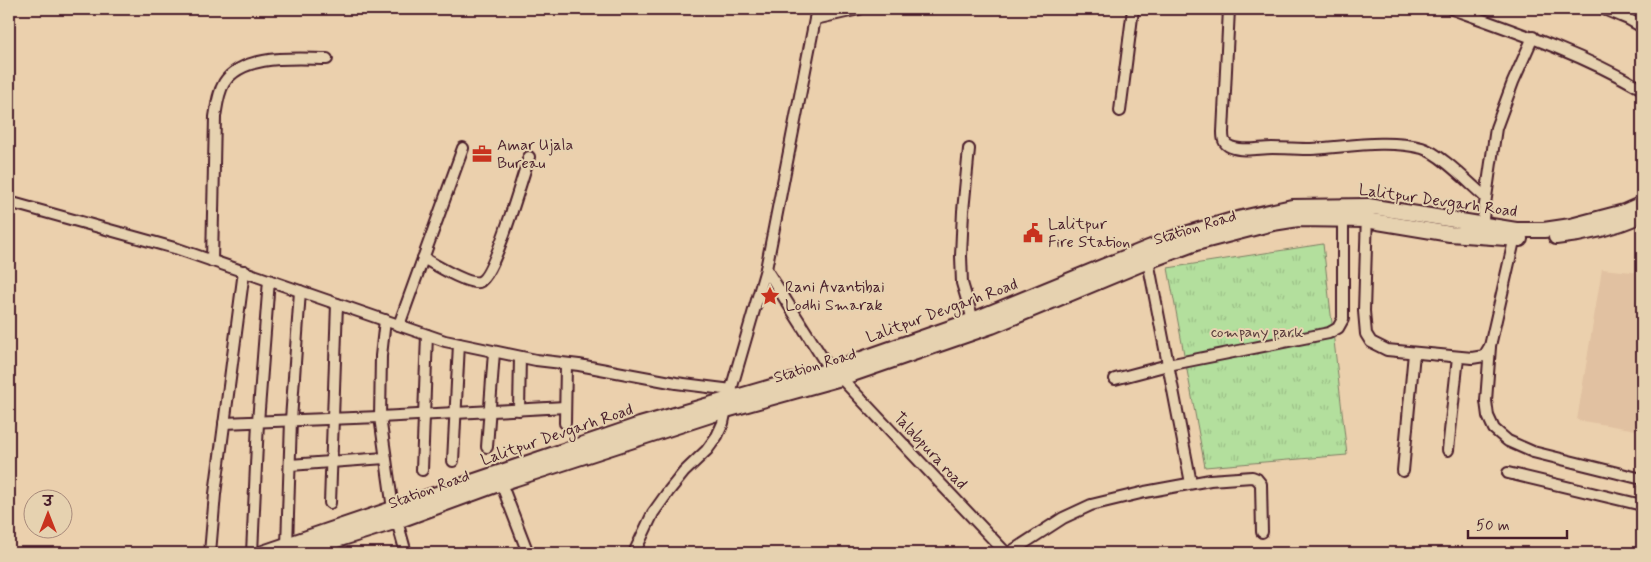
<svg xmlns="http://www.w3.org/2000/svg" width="1651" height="562" viewBox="0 0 1651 562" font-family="Mynerve,'Playpen Sans Deva',sans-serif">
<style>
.built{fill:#e1c1a1}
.grass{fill:url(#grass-tufts);stroke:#7e7f64}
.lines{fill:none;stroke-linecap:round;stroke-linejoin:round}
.minor-casing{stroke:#4a1f2b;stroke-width:14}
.secondary-casing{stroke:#4a1f2b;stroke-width:18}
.minor{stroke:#e6d2b0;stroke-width:10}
.secondary{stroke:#e6d2b0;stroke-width:14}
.labels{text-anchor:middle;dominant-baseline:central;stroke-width:4;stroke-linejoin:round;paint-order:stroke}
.poi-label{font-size:16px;fill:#4a1f2b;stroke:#e6d2b0;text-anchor:start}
.street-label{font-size:16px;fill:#4a1f2b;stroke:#e6d2b0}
.park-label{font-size:16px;fill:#5a3c3c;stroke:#e6d2b0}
</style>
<defs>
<pattern id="grass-tufts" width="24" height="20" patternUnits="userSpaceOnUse" patternTransform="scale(1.25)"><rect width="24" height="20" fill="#b3df9d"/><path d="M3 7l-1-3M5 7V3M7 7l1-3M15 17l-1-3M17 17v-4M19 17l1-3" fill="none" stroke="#9bbf87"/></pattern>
</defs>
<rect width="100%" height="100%" fill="#ebd0ad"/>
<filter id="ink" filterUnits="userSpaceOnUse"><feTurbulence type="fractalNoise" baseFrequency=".02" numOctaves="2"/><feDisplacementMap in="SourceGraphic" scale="10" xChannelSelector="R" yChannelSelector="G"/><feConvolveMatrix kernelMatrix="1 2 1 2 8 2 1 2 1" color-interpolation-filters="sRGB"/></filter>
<g filter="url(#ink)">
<polygon class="built" points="1602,269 1642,273 1642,431 1577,420"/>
<polygon class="grass" points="1323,244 1347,455 1205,467 1168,268"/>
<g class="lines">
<defs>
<g id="minor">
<path d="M1229,9l-6,123c0,6 0,12 8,15 12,5 28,1 41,1 13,0 26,1 39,1 35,-2 76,-10 111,-1 18,5 48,36 63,49"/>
<path d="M1452,9c65,23 130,45 190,80"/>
<polyline points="1604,9 1628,19 1642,27"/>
<polyline points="815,19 859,9"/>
<polyline points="1120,111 1133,9"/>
<polyline points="969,149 963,211 961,256 962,283 973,320"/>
<polyline points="9,202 178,249 445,341 536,360 579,365 676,383 732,390"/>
<polyline points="1367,214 1364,311 1366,334 1371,342 1387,350 1472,358 1484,356 1490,346 1516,232"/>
<polyline points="1482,225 1496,128 1513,82 1533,37"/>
<path d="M423,258c11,6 45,27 56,24 15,-4 44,-107 50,-125"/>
<path d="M212,261l3,-144c2,-12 3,-24 9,-34 19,-30 73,-24 103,-24"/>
<polyline points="1148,261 1191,483"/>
<polyline points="766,269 830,370 841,378 1006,553"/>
<polyline points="385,320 381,356 380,417 393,509"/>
<polyline points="399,325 463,148"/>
<polyline points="1490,347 1486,401 1488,416 1494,429 1508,441 1533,452 1642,479"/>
<polyline points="1115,379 1168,365 1329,333 1338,328 1343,319 1343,219"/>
<polyline points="519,410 520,357"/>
<polyline points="224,423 380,417 565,407"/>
<polyline points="565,423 566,364"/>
<polyline points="487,447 494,352"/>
<polyline points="1448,450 1458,357"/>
<polyline points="453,461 459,344"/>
<polyline points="290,465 385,458"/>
<polyline points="422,470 427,335"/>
<polyline points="1403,471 1414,353"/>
<polyline points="1508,473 1642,505"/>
<polyline points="501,483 528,553"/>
<polyline points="330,503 337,304"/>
<polyline points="397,521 406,553"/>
<polyline points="287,546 291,420 300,291"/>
<polyline points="210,553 215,494 244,271"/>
<polyline points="252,553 258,422 269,280"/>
<polyline points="634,553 653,513 668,492 684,472 707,450 717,436 723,423 728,400 766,269 817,9"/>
<polyline points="1009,553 1063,518 1091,505 1145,492 1210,480 1252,477 1257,479 1261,484 1262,532"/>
</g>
<g id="secondary">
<path d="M1556,237c30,-3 58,-10 86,-22"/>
<polyline points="298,552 397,521 501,483 726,410 841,378 992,326 1148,261 1196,243 1273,223 1298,219 1366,220 1450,234 1520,239"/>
<polyline points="263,553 640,425 830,370 973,320 1146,249 1182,235 1233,220 1292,207 1368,206 1516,230 1544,230 1571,226 1624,212 1642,204"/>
</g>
</defs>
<use href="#minor" class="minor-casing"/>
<use href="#secondary" class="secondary-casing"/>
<use href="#minor" class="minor"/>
<use href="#secondary" class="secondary"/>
</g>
</g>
<defs>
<symbol id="office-bare" viewBox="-9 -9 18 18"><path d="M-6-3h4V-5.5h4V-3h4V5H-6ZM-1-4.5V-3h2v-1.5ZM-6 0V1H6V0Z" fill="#c8321e" stroke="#e6d2b0" stroke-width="2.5" paint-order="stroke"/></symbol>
<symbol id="civic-bare" viewBox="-9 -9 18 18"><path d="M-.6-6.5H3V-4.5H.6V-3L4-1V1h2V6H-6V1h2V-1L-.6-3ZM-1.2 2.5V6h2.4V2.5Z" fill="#c8321e" stroke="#e6d2b0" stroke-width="2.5" paint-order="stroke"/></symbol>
<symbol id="sight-bare" viewBox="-9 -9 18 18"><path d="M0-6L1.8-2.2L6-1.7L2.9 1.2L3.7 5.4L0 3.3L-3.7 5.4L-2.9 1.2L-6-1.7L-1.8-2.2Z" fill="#c8321e" stroke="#e6d2b0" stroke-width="2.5" paint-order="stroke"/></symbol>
</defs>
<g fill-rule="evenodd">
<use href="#office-bare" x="468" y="140" width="28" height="28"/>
<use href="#civic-bare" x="1019" y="219" width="28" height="28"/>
<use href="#sight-bare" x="756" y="282" width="28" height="28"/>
</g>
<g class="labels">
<g class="poi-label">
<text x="497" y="145">Amar Ujala<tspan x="497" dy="18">Bureau</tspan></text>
<text x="1048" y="224">Lalitpur<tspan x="1048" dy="18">Fire Station</tspan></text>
<text x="785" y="287">Rani Avantibai<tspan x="785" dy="18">Lodhi Smarak</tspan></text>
</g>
<g class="street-label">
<text transform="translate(1438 201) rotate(8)">Lalitpur Devgarh Road</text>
<text transform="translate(1195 228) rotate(-17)">Station Road</text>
<text transform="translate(942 311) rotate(-20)">Lalitpur Devgarh Road</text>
<text transform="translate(815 366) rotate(-17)">Station Road</text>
<text transform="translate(557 435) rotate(-19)">Lalitpur Devgarh Road</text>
<text transform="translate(930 451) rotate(47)">Talabpura road</text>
<text transform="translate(429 490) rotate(-20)">Station Road</text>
</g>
<g class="park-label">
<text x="1257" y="332">company park</text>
</g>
</g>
<rect width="1651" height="562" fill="none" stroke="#e6d2b0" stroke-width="30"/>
<rect x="15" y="15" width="1621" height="532" fill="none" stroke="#4a1f2b" stroke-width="2" filter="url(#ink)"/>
<g transform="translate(48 514)"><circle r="24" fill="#e6d2b0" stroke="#a88a7b"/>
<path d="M0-4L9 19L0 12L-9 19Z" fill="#c8321e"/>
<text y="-8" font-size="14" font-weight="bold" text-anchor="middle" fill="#4a1f2b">उ</text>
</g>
<path d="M1468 530v8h99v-8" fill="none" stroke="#4a1f2b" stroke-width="2.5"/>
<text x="1476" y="530" font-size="15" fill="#4a1f2b" stroke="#e6d2b0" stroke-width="4" paint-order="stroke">50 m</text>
</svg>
